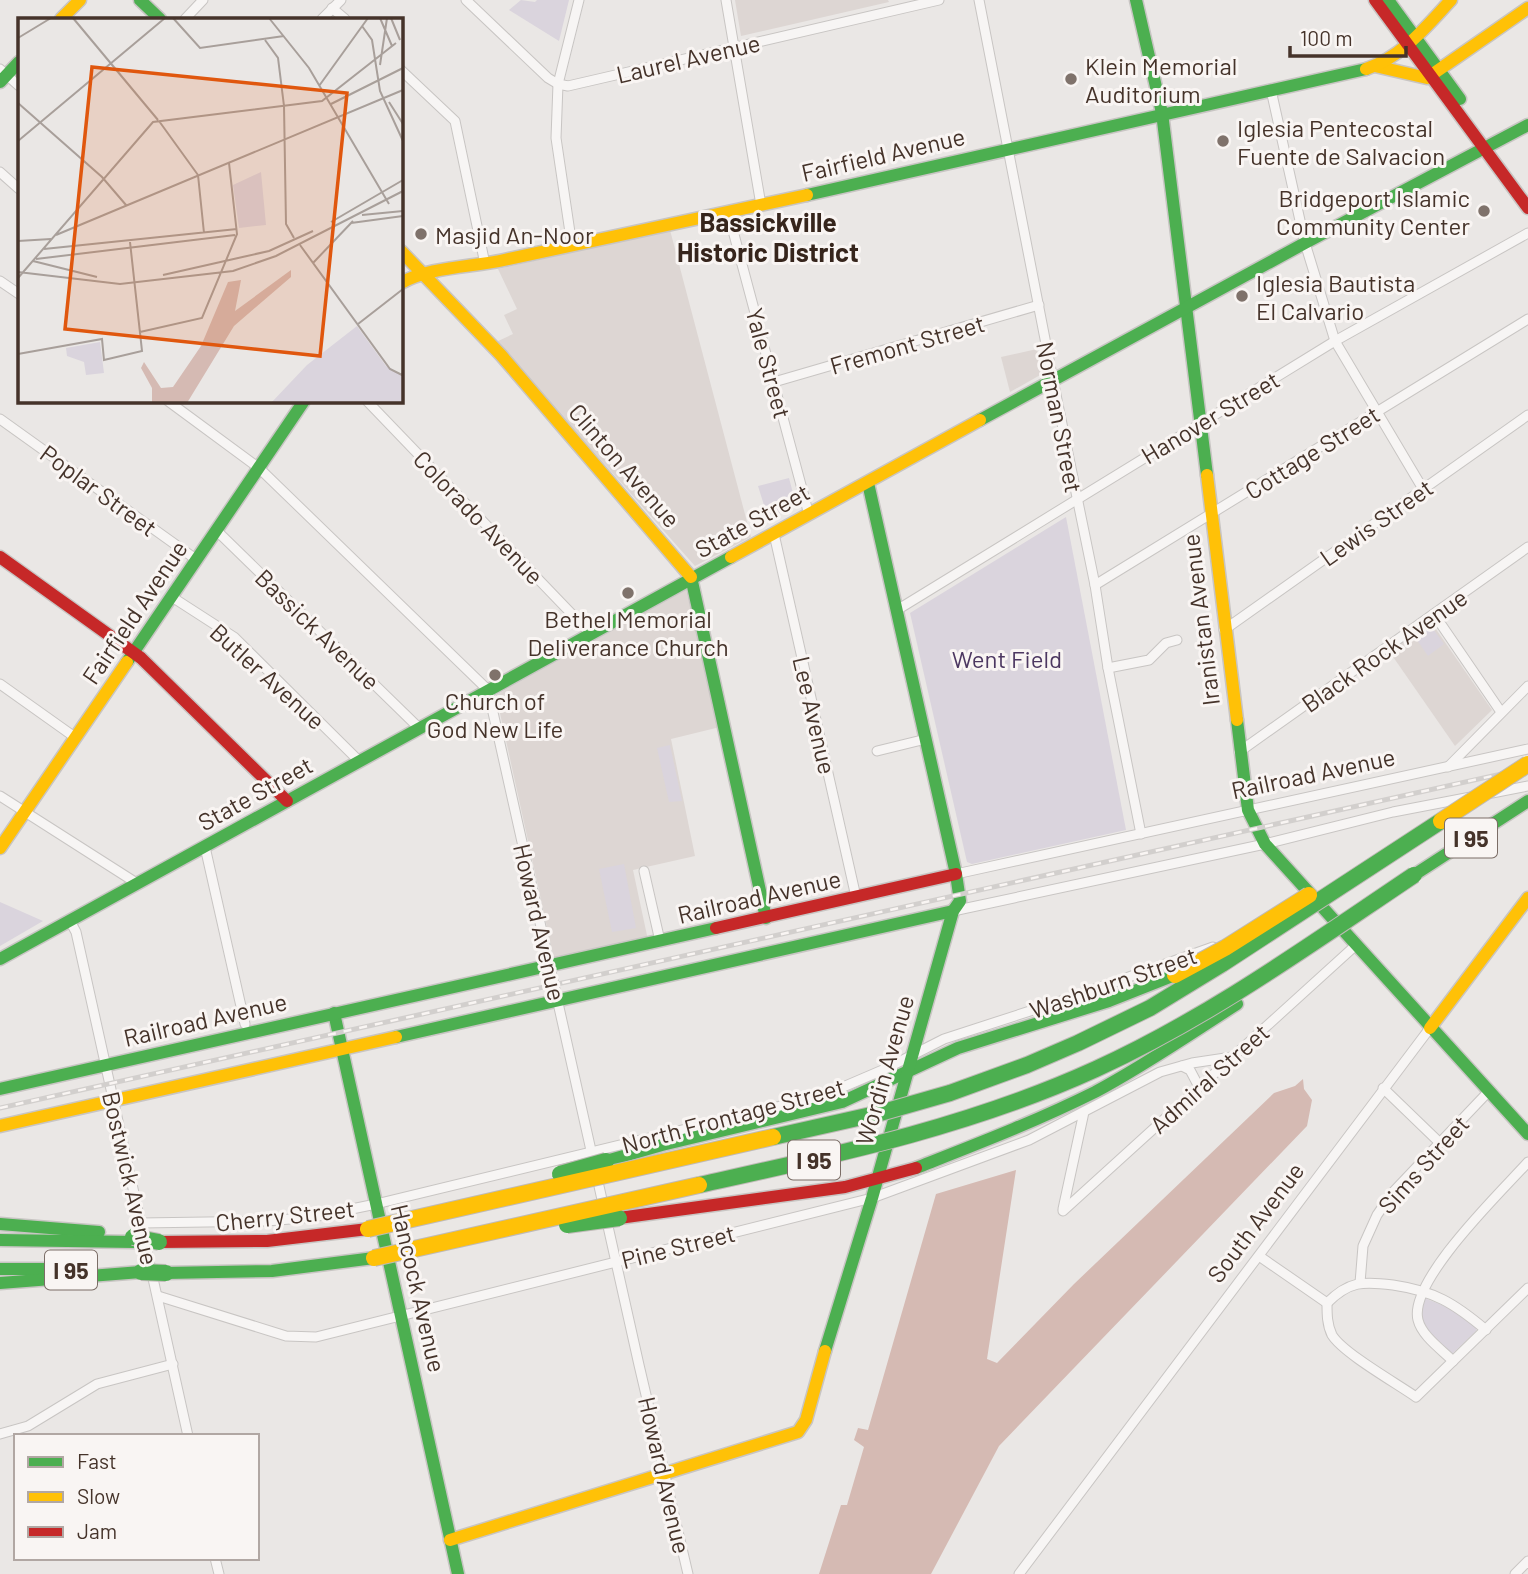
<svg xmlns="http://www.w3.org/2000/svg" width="1528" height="1574" viewBox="0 0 1528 1574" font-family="Barlow,sans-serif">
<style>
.built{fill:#ddd6d3}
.green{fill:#dad4dd}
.water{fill:#d5bab3}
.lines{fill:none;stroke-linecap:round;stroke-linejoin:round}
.street-casing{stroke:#c8c5c3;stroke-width:11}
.fast-casing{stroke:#c8c5c3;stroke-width:15}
.slow-casing{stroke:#c8c5c3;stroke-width:15}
.jam-casing{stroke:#c8c5c3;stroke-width:15}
.street{stroke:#f7f5f4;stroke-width:9}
.fast{stroke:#4caf50;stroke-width:12}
.slow{stroke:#ffc107;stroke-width:12}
.jam{stroke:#c62828;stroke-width:12}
.rail-casing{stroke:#d2cfcd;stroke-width:5}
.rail{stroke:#f9f5f3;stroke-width:2.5;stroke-dasharray:8;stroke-linecap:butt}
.fast-bridge-casing{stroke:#bfbab7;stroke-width:18;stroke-linecap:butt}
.slow-bridge-casing{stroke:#bfbab7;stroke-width:18;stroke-linecap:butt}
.fast-bridge{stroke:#4caf50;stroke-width:16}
.slow-bridge{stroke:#ffc107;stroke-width:16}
.poi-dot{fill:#7f726b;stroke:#f9f5f3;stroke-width:2.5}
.labels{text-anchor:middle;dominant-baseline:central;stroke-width:6;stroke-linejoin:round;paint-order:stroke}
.shield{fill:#f9f5f3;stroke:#7b6d66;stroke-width:2}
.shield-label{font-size:23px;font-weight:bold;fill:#45332a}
.street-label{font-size:24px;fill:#45332a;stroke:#f9f5f3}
.poi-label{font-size:24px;fill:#45332a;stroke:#f9f5f3;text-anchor:start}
.park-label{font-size:24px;fill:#4c3761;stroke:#f9f5f3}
.neighbourhood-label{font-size:26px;font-weight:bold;fill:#36251c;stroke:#f9f5f3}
.inset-road{fill:none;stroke:#a89f9a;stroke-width:2}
.view{fill:#e0570e;fill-opacity:0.15;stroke:#e0570e;stroke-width:3.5}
.inset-edge{fill:none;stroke:#45332a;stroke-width:3.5}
</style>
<rect width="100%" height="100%" fill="#eae7e5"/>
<g class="built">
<polygon points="735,0 888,0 889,2 741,36"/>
<polygon points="670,230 751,537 695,566 496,342 513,334 504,315 517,309 498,269"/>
<polygon points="1037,349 1042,374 1010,392 1001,357"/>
<polygon points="686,590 720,727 671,739 695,856 633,870 648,940 554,959 496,695"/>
<polygon points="1431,622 1492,710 1455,746 1389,651"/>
</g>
<g class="green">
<polygon points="521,0 535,2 537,0 569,0 559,41 509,10"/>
<polygon points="789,478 795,501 787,505 788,509 768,518 758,486"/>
<polygon points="1066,517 1126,830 972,864 967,862 910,613"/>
<polygon points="1431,626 1444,644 1428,656 1415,637"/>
<polygon points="670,745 682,801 669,802 657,748"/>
<polygon points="624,864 636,928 612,932 599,869"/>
<polygon points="0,902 43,921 0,946"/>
<polygon points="1424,1298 1447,1307 1477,1327 1476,1331 1452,1354 1424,1328 1419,1314"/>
</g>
<polygon class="water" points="1303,1079 1304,1089 1312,1100 1307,1126 999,1446 931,1574 819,1574 841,1505 847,1505 864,1447 854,1440 858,1428 868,1430 936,1194 1016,1170 987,1359 997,1363 1074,1284 1274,1093 1295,1086"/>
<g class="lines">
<defs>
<g id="street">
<polyline points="466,0 548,78 558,84 568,86 939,0"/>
<polyline points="726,0 761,205"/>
<polyline points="979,0 1053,380 1095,585 1108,668 1141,834"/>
<polyline points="332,8 345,19"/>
<polyline points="185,19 203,0"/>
<polyline points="322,19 341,0"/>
<polyline points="0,69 19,86"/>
<polyline points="401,70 455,121 485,264"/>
<polyline points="1271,90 1305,243 1335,341 1423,489"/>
<polyline points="0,172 19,189"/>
<polyline points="728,212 809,515"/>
<polyline points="572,246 556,138 558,84 579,0"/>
<polyline points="0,281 19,294"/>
<polyline points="774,382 1039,305"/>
<polyline points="168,401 259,468 488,690 639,1365 688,1574"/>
<polyline points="367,401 591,634"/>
<polyline points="0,419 197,560"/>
<polyline points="217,531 419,728"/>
<polyline points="774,534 856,897"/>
<polyline points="1095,585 1528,319"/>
<polyline points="172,597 234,637 359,761"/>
<polyline points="897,610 1335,341 1528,233"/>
<polyline points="1434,614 1501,712"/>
<polyline points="1224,630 1528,415"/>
<polyline points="1108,668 1149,660 1166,643 1177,640"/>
<polyline points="0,684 76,738"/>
<polyline points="877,751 926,739"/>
<polyline points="1239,752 1528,547"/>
<polyline points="1448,767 1528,686"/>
<polyline points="1492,793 1528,786"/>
<polyline points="0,796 138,884"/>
<polyline points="205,847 245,1024"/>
<polyline points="644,871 660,941"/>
<polyline points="956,874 1528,749"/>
<polyline points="953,911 1265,844 1393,812 1471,797"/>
<polyline points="70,921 76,932 188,1436"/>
<polyline points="1182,1066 1190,1070 1199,1087"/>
<polyline points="1383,1088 1440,1143"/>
<polyline points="1063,1209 1084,1112"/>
<polyline points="1063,1211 1356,945"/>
<polyline points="141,1223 267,1221 313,1217 376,1204 822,1096 885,1069 944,1039 1067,999 1213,947"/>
<polyline points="1259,1256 1327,1303"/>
<polyline points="1360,1283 1363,1246 1377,1215 1393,1192 1489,1091"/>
<polyline points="158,1296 286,1336 316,1337 872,1198 1029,1140 1160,1072 1192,1063 1232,1057"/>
<path d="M1327,1303c0,11 0,22 5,32 11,18 64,48 84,62l112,-109"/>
<path d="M1327,1303c22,-22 36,-22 66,-18 41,6 61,18 93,45"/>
<path d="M1453,1361c-12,-12 -31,-25 -35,-41 -10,-39 84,-129 110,-158"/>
<polyline points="0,1434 28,1426 97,1384 173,1364"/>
<polyline points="215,1558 219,1574"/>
<polyline points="1019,1574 1430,1028"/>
<polyline points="1515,1574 1528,1561"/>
</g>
<g id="fast">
<polyline points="140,0 160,19"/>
<polyline points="1136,0 1162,113 1207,475"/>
<polyline points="1388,0 1460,99"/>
<polyline points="0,82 19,62"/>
<polyline points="807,195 1366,69"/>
<polyline points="980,420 1305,243 1528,125"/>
<polyline points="691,577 766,918"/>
<polyline points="127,662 304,401"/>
<polyline points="1237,720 1248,810 1265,844 1528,1134"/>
<polyline points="1414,875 1528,801"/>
<polyline points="0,959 731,557"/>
<polyline points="334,1013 458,1574"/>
<polyline points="396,1037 953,911"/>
<polyline points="0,1089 716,928"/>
<polyline points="606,1161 662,1145 842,1102 958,1048 1109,1001 1175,975"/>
<path d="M916,1168c61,-24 121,-47 179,-76 49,-26 95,-58 142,-88"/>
<polyline points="0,1224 99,1232"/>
<polyline points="0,1240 134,1242"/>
<polyline points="0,1269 47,1269"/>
<polyline points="166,1273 272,1271 374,1258"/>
<polyline points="0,1283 141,1272"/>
<polyline points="825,1351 872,1198 953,911 960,901 956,874 868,483"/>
</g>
<g id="slow">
<polyline points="61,19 80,0"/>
<polyline points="1375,66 1427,78 1528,8"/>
<path d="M1366,69c36,-12 60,-42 85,-69"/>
<polyline points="401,251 501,355 691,577"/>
<path d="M401,283c27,-16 72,-16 103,-23 101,-22 202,-43 303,-65"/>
<polyline points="1207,475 1237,720"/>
<polyline points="731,557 980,420"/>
<polyline points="0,848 127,662"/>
<polyline points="1430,1028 1528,898"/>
<polyline points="0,1126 396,1037"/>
<polyline points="450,1540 798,1432 806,1420 825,1351"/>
</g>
<g id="jam">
<polyline points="1375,0 1528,208"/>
<polyline points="0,557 141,658 287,801"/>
<polyline points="716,928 956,874"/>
<polyline points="619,1218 845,1187 916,1168"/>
<polyline points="159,1242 267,1241 368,1229"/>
</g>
</defs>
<use href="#street" class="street-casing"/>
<use href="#fast" class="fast-casing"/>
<use href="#slow" class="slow-casing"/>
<use href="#jam" class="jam-casing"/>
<use href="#street" class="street"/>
<use href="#fast" class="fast"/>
<use href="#slow" class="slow"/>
<use href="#jam" class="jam"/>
<defs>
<polyline id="rail" points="0,1108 1528,768"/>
</defs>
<use href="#rail" class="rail-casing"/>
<use href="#rail" class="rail"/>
<defs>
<g id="fast-bridge">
<polyline points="773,1137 880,1113 950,1093 1027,1065 1078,1043 1150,1008 1222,964 1441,821"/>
<polyline points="560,1174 606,1161"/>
<path d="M699,1185c136,-30 270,-58 397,-116 114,-52 215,-125 318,-194"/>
<polyline points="567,1225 619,1218"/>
<polyline points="133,1237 159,1242"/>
<polyline points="141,1272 166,1273"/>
</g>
<g id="slow-bridge">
<polyline points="1441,821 1528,764"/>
<polyline points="1175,975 1225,948 1309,895"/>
<polyline points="368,1229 773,1137"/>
<polyline points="374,1258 699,1185"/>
</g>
</defs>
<use href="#fast-bridge" class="fast-bridge-casing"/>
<use href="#slow-bridge" class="slow-bridge-casing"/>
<use href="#fast-bridge" class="fast-bridge"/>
<use href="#slow-bridge" class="slow-bridge"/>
</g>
<g class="poi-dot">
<circle cx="1071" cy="79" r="7"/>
<circle cx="1223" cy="141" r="7"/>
<circle cx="1484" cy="211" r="7"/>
<circle cx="421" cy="234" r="7"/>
<circle cx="1242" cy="296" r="7"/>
<circle cx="628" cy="593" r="7"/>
<circle cx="495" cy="675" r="7"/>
</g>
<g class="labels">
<g class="shield">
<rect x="1445" y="818.5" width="52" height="39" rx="5"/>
<rect x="788" y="1140.5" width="52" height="39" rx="5"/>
<rect x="45" y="1250.5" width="52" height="39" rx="5"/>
</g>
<g class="shield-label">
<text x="1471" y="838">I 95</text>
<text x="814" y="1160">I 95</text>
<text x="71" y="1270">I 95</text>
</g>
<g class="street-label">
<text transform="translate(688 58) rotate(-13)">Laurel Avenue</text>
<text transform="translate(883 154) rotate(-13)">Fairfield Avenue</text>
<text transform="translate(907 344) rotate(-16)">Fremont Street</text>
<text transform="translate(769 363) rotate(75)">Yale Street</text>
<text transform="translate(1060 417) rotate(79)">Norman Street</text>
<text transform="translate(1210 417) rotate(-31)">Hanover Street</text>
<text transform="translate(1312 452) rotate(-32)">Cottage Street</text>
<text transform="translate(625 465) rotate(49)">Clinton Avenue</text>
<text transform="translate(99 490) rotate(36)">Poplar Street</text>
<text transform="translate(479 517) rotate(46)">Colorado Avenue</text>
<text transform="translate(752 520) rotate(-29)">State Street</text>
<text transform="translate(1376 522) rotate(-35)">Lewis Street</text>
<text transform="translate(134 612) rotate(-56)">Fairfield Avenue</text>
<text transform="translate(1200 620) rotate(-97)">Iranistan Avenue</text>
<text transform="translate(318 629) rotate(44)">Bassick Avenue</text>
<text transform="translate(1384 650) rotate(-35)">Black Rock Avenue</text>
<text transform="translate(268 676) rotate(42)">Butler Avenue</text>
<text transform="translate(815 715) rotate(77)">Lee Avenue</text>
<text transform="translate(1313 773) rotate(-12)">Railroad Avenue</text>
<text transform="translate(255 793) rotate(-29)">State Street</text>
<text transform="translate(759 896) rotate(-13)">Railroad Avenue</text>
<text transform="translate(540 922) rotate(77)">Howard Avenue</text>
<text transform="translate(1113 982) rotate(-19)">Washburn Street</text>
<text transform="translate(205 1019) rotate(-13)">Railroad Avenue</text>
<text transform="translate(884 1070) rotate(-74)">Wordin Avenue</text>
<text transform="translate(1209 1078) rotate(-42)">Admiral Street</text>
<text transform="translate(733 1115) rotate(-15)">North Frontage Street</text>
<text transform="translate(1423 1164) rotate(-48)">Sims Street</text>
<text transform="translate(131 1178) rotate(77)">Bostwick Avenue</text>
<text transform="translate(285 1215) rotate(-6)">Cherry Street</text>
<text transform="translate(1255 1222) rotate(-53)">South Avenue</text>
<text transform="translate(678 1246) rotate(-14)">Pine Street</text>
<text transform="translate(419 1288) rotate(77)">Hancock Avenue</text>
<text transform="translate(665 1475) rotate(77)">Howard Avenue</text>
</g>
<g class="poi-label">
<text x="1085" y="65">Klein Memorial<tspan x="1085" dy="28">Auditorium</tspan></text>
<text x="1237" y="127">Iglesia Pentecostal<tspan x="1237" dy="28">Fuente de Salvacion</tspan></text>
<text x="1470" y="197" text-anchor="end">Bridgeport Islamic<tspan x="1470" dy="28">Community Center</tspan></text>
<text x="435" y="234">Masjid An-Noor</text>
<text x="1256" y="282">Iglesia Bautista<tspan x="1256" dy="28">El Calvario</tspan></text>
<text x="628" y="618" text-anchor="middle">Bethel Memorial<tspan x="628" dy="28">Deliverance Church</tspan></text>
<text x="495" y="700" text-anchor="middle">Church of<tspan x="495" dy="28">God New Life</tspan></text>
</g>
<g class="park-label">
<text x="1007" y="658">Went Field</text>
</g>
<g class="neighbourhood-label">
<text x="768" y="221">Bassickville<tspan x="768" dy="30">Historic District</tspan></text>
</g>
</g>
<g transform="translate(18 18)">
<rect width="385" height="385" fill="#eae7e5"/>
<path d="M243,154l5,53 -27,3 -6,-43zM339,308l29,40 17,9v28h-132l36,-38zM82,324l4,31 -18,2 -2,-13 -17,-6 -1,-8z" fill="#dad4dd"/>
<path d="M273,252v7l-57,49 -47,77h-35v-15l-11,-20 3,-6 17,26 12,-1 28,-41 27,-64 13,-2 -6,31z" fill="#d5bab3"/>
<path class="inset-road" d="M55,0l85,102M155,0l27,30 84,-12M251,0l40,50 80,136M362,0l12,28M373,0l9,22M344,8l10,14 8,51 23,50M0,20l33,-20M247,22l13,18 6,48 2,118 8,14M362,47l7,-47M301,68l49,-68M371,84l14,22M0,85l84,74 24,28M313,86l72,-36M141,103l39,54 6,58M0,123l147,-123M344,197l41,-4M313,204l72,-42M333,205l52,-7M38,217l347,-145M0,223l33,-2M282,227l90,124 12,6 1,-3M26,231l193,-20M18,241l199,-24M15,243l64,16M295,245l40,-42M0,254l102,12 113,-13 43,-15 127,-65M145,257l106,-24 44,-20M0,260l135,-156 169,-21 74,-58M340,306l45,-35M122,314l62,-14 35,-84 -8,-71M0,336l84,-15 2,21 38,-9 -12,-109"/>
<path class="view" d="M74,49l255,26 -27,263 -255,-27z"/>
<rect width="385" height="385" class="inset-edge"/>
</g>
<rect x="14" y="1434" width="245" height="126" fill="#f9f5f3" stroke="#b1a7a3" stroke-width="2"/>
<rect x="28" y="1457" width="35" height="10" fill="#4caf50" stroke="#b1a7a3" stroke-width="2"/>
<text x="77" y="1469" font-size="21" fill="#45332a">Fast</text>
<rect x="28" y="1492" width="35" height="10" fill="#ffc107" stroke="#b1a7a3" stroke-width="2"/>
<text x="77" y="1504" font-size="21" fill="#45332a">Slow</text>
<rect x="28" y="1527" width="35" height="10" fill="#c62828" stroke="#b1a7a3" stroke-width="2"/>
<text x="77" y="1539" font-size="21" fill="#45332a">Jam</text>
<path d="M1290 46v10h116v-10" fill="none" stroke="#45332a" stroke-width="3.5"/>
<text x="1300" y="46" font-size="21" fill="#45332a" stroke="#f9f5f3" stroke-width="5" paint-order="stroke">100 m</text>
</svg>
